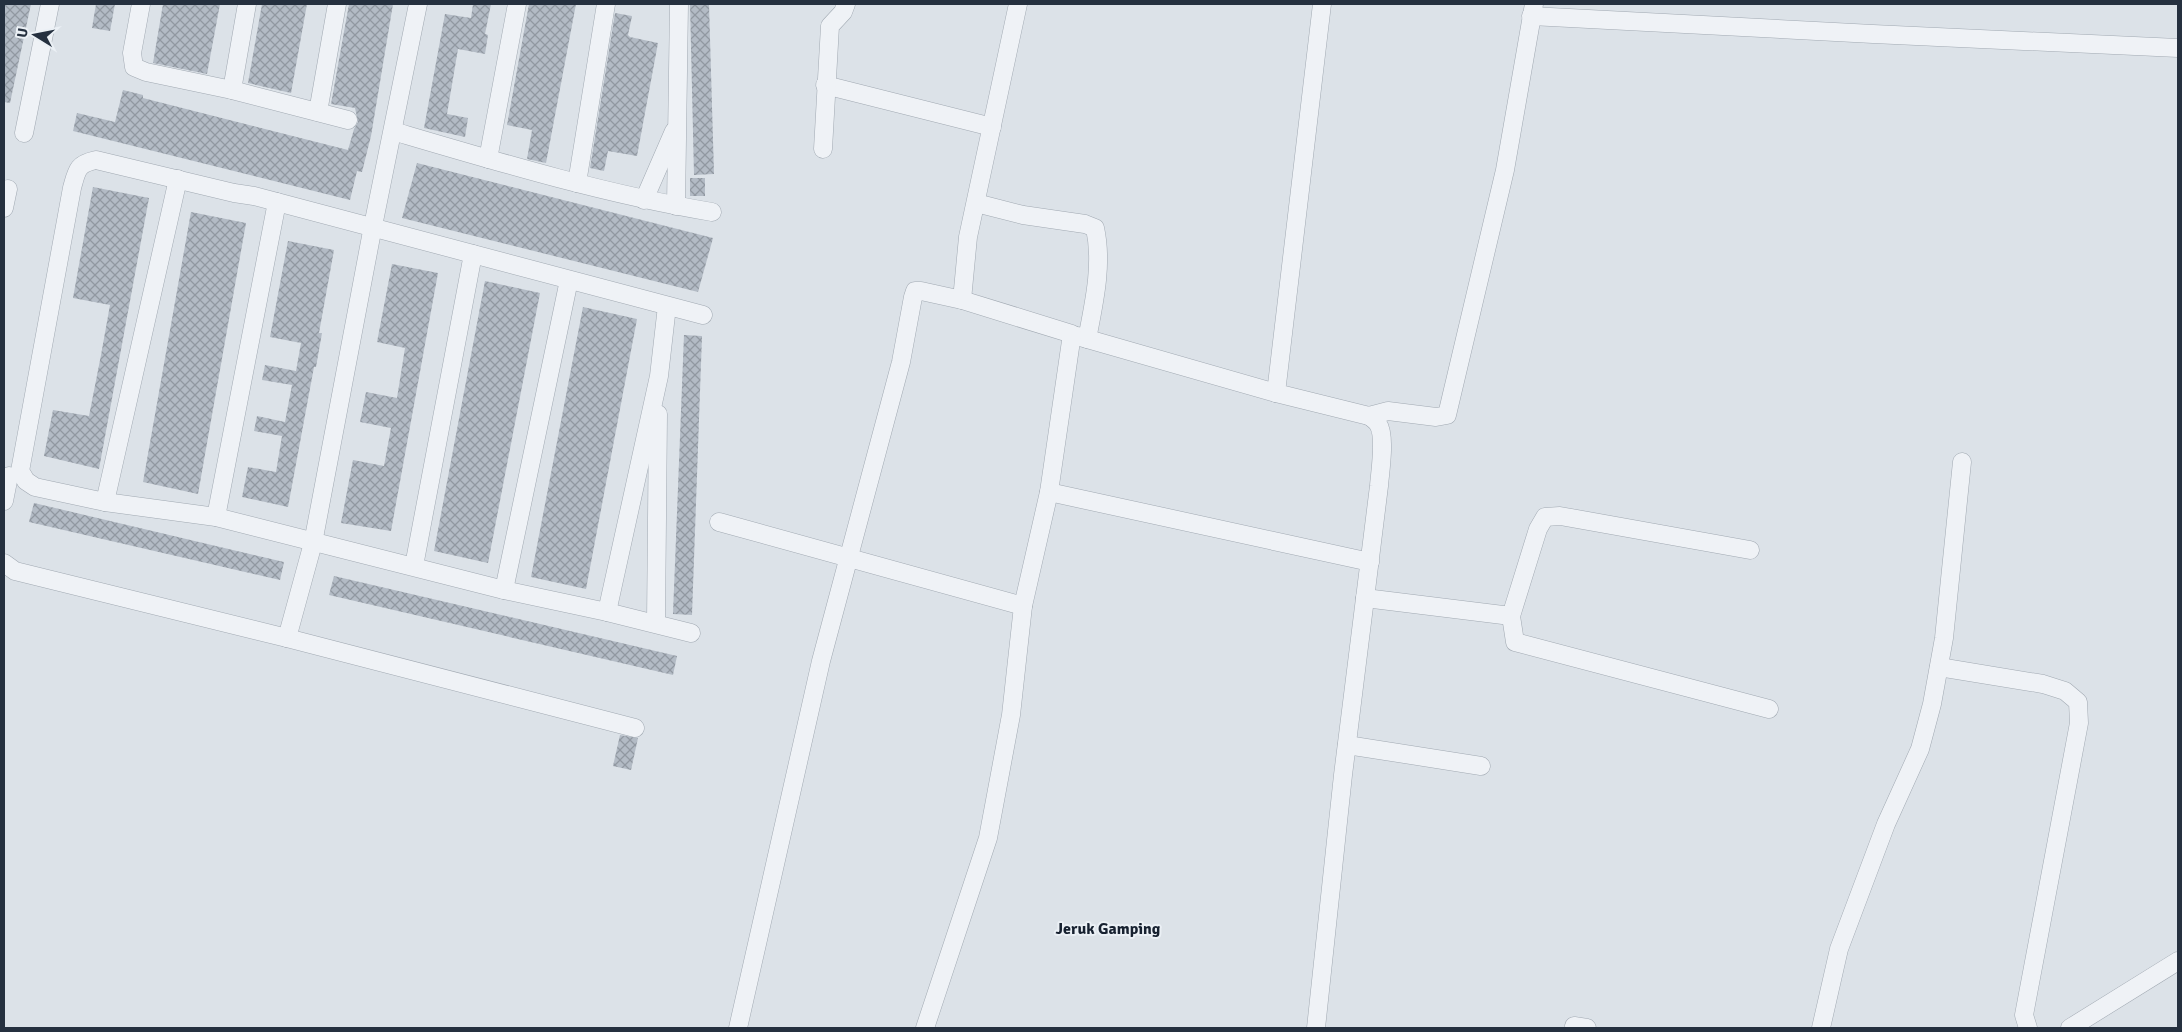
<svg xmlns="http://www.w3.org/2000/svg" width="2182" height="1032" viewBox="0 0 2182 1032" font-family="Signika,sans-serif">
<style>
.building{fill:url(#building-cross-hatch)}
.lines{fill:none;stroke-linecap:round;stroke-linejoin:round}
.street-casing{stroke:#a1a9b2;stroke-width:19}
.street{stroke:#eff2f6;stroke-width:18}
.labels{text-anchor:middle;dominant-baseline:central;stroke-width:4;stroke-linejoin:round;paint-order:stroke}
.quarter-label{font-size:16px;font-weight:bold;fill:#172130;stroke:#ebf0f5}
</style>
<defs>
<pattern id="building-cross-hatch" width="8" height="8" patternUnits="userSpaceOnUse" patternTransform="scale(1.25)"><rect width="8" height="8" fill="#b3bbc5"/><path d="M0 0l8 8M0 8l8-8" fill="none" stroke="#9198a1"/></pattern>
</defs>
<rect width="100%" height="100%" fill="#dce2e8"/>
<g class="building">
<polygon points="4,4 31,4 10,103 4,102"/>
<polygon points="96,4 115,4 110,31 92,28"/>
<polygon points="163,4 220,4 207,74 153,63"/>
<polygon points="262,4 307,4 291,93 248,83"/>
<polygon points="349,4 393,4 371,136 362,172 357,171 350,200 73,131 77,113 115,122 123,90 143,95 143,98 348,150 354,129 358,122 355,108 331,104"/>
<polygon points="473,4 491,4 485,34 488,35 485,54 458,49 447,114 468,118 465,137 424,128 445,14 471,18"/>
<polygon points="529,4 576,4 546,163 527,159 532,130 507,125"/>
<polygon points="690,4 709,4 714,174 694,175"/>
<polygon points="615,13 632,16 628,35 630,37 658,43 637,156 608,151 604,171 590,168"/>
<polygon points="417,163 713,238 698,292 402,218"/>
<rect x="690" y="178" width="15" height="18"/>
<polygon points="93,187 149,198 99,469 44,456 53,410 89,416 101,355 110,305 73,298"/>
<polygon points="191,212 246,223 198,494 143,482"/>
<polygon points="288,241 334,250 319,333 322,333 316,367 314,367 288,507 242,497 248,467 276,472 282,436 254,431 257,416 285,422 292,385 262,380 265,365 296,371 301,343 270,337"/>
<polygon points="392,264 438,273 391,531 341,523 353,460 384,466 391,428 360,422 366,392 397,398 405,348 377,342"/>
<polygon points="485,281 540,293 488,563 434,551"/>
<polygon points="583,307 637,319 586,589 531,577"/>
<polygon points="684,335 702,336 692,615 673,614"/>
<polygon points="34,503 284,562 280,580 29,522"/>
<polygon points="334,576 677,656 673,675 329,595"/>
<polygon points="620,735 638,738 631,770 613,766"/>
</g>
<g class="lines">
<defs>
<g id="street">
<polyline points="141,4 132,53 134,67 146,72 232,90 348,120"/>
<polyline points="1531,16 1873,34 2178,48"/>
<polyline points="825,85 992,127"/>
<polyline points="232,90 247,4"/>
<polyline points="318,112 337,4"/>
<path d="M393,131c105,31 211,63 319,81"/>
<polyline points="24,133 50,4"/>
<polyline points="823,149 830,26 843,12 846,4"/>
<polyline points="488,159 517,4"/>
<polyline points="577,183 606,4"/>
<polyline points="644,200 674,131"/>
<path d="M976,203l47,12 62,9 10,4c8,36 -1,75 -8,111"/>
<polyline points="676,206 679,4"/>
<polyline points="4,208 8,189"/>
<polyline points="962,300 968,237 1018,4"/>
<polyline points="1077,336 1276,393"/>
<polyline points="1369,416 1388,411 1436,417 1447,415 1505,170 1534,4"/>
<polyline points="1049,492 1370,562"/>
<polyline points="4,501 9,476"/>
<polyline points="105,502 178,179"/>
<polyline points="216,517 277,202"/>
<polyline points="719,522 1023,606"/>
<polyline points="4,563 15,571 287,638 635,728"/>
<polyline points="414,566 473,254"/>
<polyline points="504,590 569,280"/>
<polyline points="1365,598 1511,616 1538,529 1545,517 1560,516 1750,550"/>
<polyline points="607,612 659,376 667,306"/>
<polyline points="1511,616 1515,642 1769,709"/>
<polyline points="656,623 658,414"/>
<path d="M691,633l-84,-21 -103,-22 -288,-73 -111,-15 -70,-15 -9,-6 -6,-10 52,-283c5,-18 5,-24 24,-28l138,33 20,3 449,119"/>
<polyline points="287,638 313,543 373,226 418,4"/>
<polyline points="1939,667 2043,684 2065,691 2078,702 2079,723 2024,1015 2028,1028"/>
<polyline points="1347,745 1481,766"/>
<polyline points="1574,1026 1587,1028"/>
<polyline points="738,1028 821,661 901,362 913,297 915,291 921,291 962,300 1072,334 1049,492 1023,606 1011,715 988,838 925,1028"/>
<path d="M1316,1028l27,-253 36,-289c1,-14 7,-50 -1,-62 -2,-3 -6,-6 -9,-8l-93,-23 46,-389"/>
<polyline points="1821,1028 1839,949 1886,824 1920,749 1932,704 1944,638 1962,462"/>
<polyline points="2070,1028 2178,961"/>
</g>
</defs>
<use href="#street" class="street-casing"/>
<use href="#street" class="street"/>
</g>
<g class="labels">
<g class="quarter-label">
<text x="1108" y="929">Jeruk Gamping</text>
</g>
</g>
<rect width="2182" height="1032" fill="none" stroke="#25303f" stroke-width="10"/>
<g transform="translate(35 35) rotate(280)" stroke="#ebf0f5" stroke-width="4" paint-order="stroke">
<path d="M0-4L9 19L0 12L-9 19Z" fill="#25303f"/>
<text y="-8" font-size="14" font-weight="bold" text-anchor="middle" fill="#25303f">U</text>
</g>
</svg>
